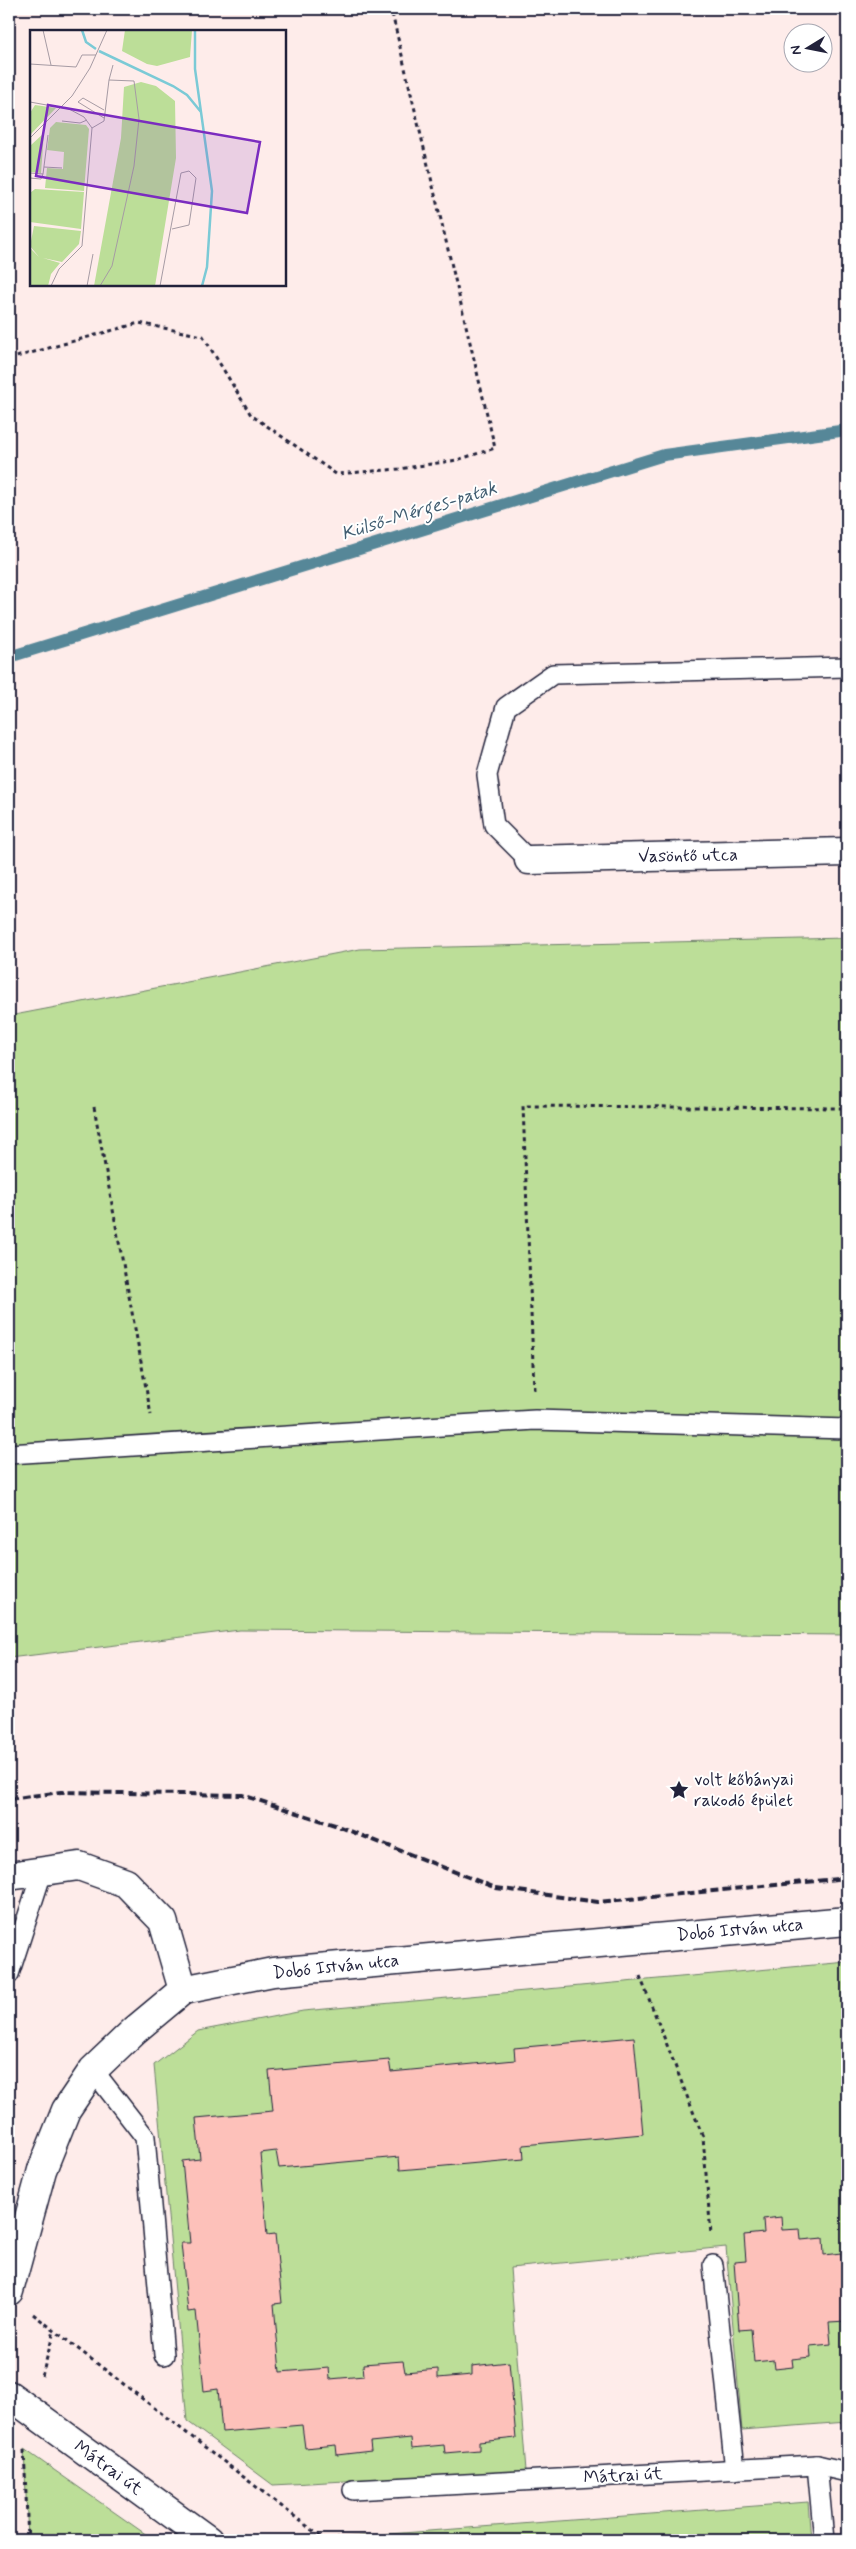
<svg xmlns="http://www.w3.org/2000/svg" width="856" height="2549" viewBox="0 0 856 2549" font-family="Mynerve,sans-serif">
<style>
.green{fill:#bcde98;stroke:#6f806a}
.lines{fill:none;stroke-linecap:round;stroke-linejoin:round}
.stream{stroke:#578798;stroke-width:12}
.building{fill:#fdc1ba;stroke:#22223b}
.lane-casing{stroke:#22223b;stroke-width:22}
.street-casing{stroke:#22223b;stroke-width:31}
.primary-casing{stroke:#22223b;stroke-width:31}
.path{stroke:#22223b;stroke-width:3;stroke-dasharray:4 4;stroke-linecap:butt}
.lane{stroke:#fff;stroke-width:19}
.street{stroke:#fff;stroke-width:28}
.primary{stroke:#fff;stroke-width:28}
.rail{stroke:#22223b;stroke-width:4;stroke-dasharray:8 4;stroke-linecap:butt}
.labels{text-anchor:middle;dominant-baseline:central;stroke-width:4;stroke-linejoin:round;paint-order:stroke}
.street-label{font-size:18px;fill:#22223b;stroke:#fff}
.poi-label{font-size:18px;fill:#22223b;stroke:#fff;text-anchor:start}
.water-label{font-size:19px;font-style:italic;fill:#415d71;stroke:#fff}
.inset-river{fill:none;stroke:#7bcad6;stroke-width:2.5}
.inset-road{fill:none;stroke:#a69ba4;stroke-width:1}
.view{fill:#7b2cbf;fill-opacity:0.15;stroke:#7b2cbf;stroke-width:2.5}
.inset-edge{fill:none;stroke:#22223b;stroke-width:2.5}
</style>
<rect width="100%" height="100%" fill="#feecea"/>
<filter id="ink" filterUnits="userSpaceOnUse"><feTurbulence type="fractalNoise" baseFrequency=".02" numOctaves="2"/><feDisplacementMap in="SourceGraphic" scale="10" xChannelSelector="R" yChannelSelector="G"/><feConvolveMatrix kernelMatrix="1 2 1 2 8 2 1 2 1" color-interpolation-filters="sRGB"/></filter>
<g filter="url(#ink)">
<g class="green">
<polygon points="847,938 847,1635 240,1630 9,1658 9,1016 360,949"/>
<polygon points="847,1962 847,2422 742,2430 726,2247 510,2268 526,2471 273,2485 187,2421 154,2065 198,2031 303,2011"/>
<polygon points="24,2449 154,2540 28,2540"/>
<polygon points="808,2502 811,2540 340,2540 337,2538"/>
</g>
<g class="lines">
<polyline class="stream" points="9,657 664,455 847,430"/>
</g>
<g class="building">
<polygon points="634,2037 643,2134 523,2145 524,2159 400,2170 399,2157 279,2168 276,2151 260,2153 267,2235 275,2234 282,2303 274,2304 280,2372 329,2368 330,2379 364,2376 363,2364 403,2361 405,2372 438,2369 438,2378 472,2375 472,2366 509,2362 516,2438 479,2442 479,2450 445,2453 444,2445 412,2448 411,2438 370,2442 371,2451 337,2455 336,2445 305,2448 302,2425 222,2432 218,2389 204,2391 196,2311 188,2312 181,2243 190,2243 182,2161 200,2159 196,2118 273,2111 269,2071 389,2060 391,2072 515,2060 514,2048"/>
<polygon points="781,2217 782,2230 800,2229 801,2240 823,2238 824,2255 841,2253 847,2321 829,2322 831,2344 810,2346 811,2357 792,2359 793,2367 775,2369 774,2360 754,2362 751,2329 739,2330 734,2262 746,2261 744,2235 764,2233 763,2219"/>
<polygon points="640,2536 641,2540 588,2540"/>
</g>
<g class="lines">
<defs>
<g id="lane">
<polyline points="529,860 494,825 487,775 506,707 553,674 847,667"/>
<polyline points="9,1454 535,1420 847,1429"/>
<polyline points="9,1974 43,1869"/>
<polyline points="93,2070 145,2137 164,2355"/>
<polyline points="713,2265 735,2470"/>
<polyline points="817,2465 847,2472"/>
<polyline points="353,2490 817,2465 824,2540"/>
</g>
<g id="street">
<polyline points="529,860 847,852"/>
<polyline points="9,1876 79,1866 126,1883 163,1921 183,1990"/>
<polyline points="9,2291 42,2170 66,2110 93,2070 135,2030 183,1990 273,1972 847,1921"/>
</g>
<polyline id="primary" points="9,2395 208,2540"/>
</defs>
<use href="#lane" class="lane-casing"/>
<use href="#street" class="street-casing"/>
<use href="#primary" class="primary-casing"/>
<g class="path">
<polyline points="9,359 139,323 203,336 251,415 336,474 399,469 457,460 495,448 391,9"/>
<polyline points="94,1107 151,1415"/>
<polyline points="534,1390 523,1106 847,1108"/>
<polyline points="640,1976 703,2137 711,2235"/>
<polyline points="33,2314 325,2540"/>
<polyline points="42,2376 54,2331"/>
<polyline points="24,2450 28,2540"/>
</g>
<use href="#lane" class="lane"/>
<use href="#street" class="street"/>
<use href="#primary" class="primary"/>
<polyline class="rail" points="9,1799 61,1792 242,1795 335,1825 496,1888 598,1902 847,1878"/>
</g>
</g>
<defs>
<symbol id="sight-bare" viewBox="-9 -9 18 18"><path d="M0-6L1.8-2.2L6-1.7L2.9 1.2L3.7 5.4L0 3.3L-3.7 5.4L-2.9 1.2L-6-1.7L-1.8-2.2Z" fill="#22223b" stroke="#fff" stroke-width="2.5" paint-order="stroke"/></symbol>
</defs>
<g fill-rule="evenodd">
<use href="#sight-bare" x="665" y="1776" width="28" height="28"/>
</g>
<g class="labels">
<g class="street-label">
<text transform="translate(688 856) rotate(-1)">Vasöntő utca</text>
<text transform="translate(740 1930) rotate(-5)">Dobó István utca</text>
<text transform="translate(336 1967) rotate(-6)">Dobó István utca</text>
<text transform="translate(108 2468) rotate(36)">Mátrai út</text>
<text transform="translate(623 2476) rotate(-3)">Mátrai út</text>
</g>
<g class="poi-label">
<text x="694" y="1780">volt kőbányai<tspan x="694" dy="21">rakodó épület</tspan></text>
</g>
<g class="water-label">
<text transform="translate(419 511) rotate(-17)">Külső-Mérges-patak</text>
</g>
</g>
<g transform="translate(30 30)">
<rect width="256" height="256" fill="#feecea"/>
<path d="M95,0h67l-2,27 -33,9 -10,-2 -25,-13zM111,52l15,4 19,15 1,57 -21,128h-61l27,-148 3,-51zM5,75l21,3 -26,27v-22zM26,92l30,3 3,4 -5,62 -39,-3 2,-20 16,1 1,-17 -17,-2 3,-22zM14,103l-3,40 -11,-1v-26zM5,159l49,3 -3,37 -51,-7v-29zM4,196l47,5 -2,13 -17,18 -19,-4 17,5 -9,11 -3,12h-18v-38l9,9 -9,-11z" fill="#bcde98"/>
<path class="inset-river" d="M52,0l4,12 10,7M165,0v39l17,122 -5,76 -5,19M69,21l74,35 14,9 14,17"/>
<path class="inset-road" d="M13,0l8,35M0,34l46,3M46,37l6,-12h14M79,50l4,-15M0,72l39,7 15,8 8,11 -10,118 -23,23 -8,17M74,80l-21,-12 -5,4 26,16M32,91l18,2 7,-3M62,98l12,-7 5,-41 25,1 5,38 -5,47 -22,100 -12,20M0,108l42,-42 18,-28 17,-38M14,137l18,1M0,143l13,1 5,-39M0,148l11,1 2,-5M57,256l6,-32M130,256l21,-113 8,-2 7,7 -7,47 -17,4"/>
<path class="view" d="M18,75l212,37 -13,71 -211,-37z"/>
<rect width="256" height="256" class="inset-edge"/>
</g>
<rect width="856" height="2549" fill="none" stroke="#fff" stroke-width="30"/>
<rect x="15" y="15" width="826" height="2519" fill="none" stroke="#22223b" stroke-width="2" filter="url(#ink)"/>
<g transform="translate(808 48) rotate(260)"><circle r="24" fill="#ffffff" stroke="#a7a7b1"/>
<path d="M0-4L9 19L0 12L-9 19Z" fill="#22223b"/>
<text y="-8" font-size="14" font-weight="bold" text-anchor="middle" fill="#22223b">N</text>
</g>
</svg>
